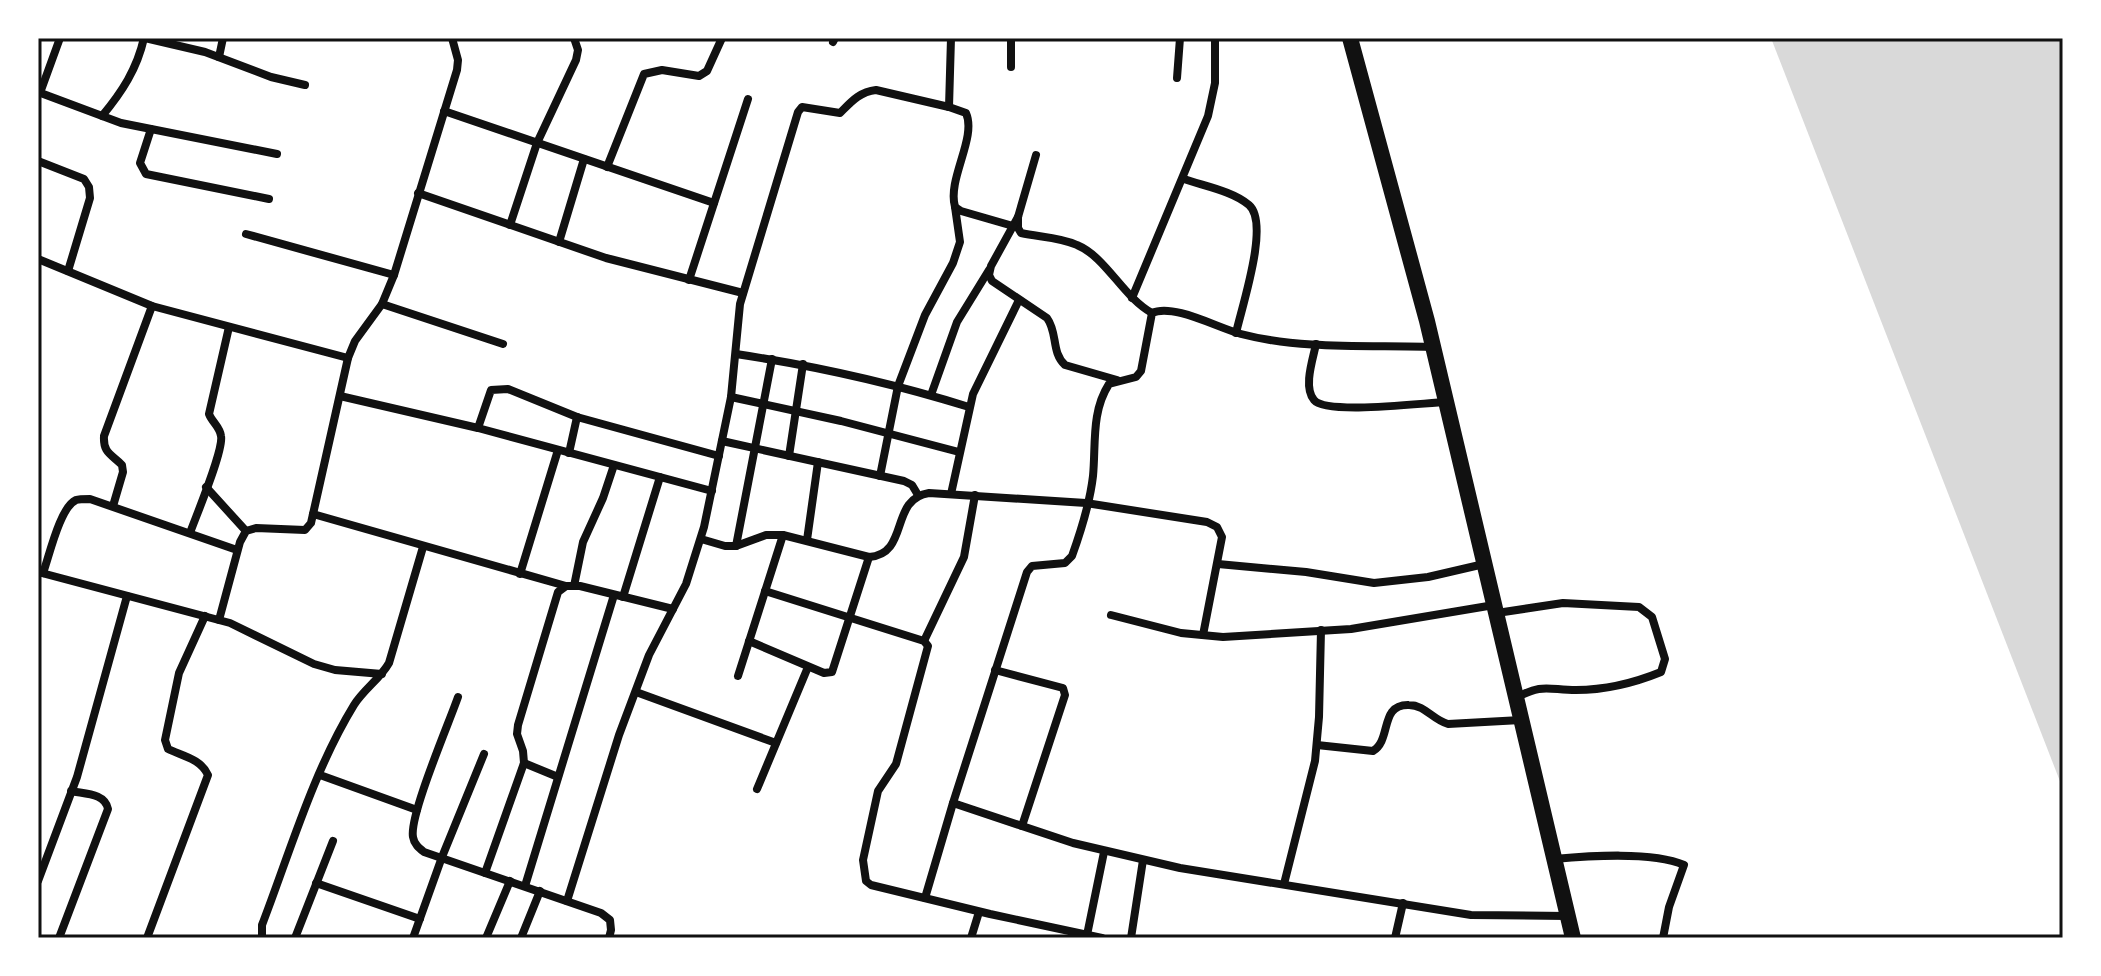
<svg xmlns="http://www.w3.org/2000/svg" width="2101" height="976" viewBox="0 0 2101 976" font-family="Roboto,sans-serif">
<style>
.water{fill:#d9d9d9}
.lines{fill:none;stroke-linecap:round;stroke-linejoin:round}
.minor{stroke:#111;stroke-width:8}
.primary{stroke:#111;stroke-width:16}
.neatline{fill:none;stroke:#111;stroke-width:3}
</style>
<rect width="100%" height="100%" fill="#fff"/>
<polygon class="water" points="1771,38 2063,38 2063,789"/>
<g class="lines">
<g class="minor">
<polyline points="145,38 205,52 271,77 305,85"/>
<polyline points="1011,38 1011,67"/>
<polyline points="833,42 835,38"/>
<polyline points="219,57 223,38"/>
<polyline points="1177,78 1180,38"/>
<polyline points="38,92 121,123 277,154"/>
<polyline points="40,93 60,38"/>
<polyline points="949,107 951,38"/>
<polyline points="444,111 714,203"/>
<path d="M102,116c20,-24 35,-47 42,-78"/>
<polyline points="151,129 140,163 146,174 269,199"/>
<path d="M1036,155l-18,62v11l3,5c18,4 39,4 56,12 29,12 46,52 75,68"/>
<polyline points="38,161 84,179 89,187 90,198 68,271"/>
<polyline points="607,167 644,74 662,70 699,76 707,71 722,38"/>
<path d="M1184,179c20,7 49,12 65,26 21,18 -7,101 -13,128"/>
<polyline points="418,193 606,258 743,293"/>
<path d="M1018,217l-27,49 -2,9 3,6 55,37c11,15 4,34 18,47l52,15"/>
<polyline points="510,225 537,143 576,60 578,50 574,38"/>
<polyline points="246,234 394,275"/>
<polyline points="559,242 584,159"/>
<polyline points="38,259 152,306 348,358"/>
<polyline points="689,280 748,99"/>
<polyline points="1132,298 1208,116 1215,83 1215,38"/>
<polyline points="382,304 503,344"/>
<path d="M1316,344c-3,15 -13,43 -2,56 12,15 108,3 132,2"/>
<path d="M736,354c80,12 156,29 233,53"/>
<polyline points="931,395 957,322 989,270"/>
<polyline points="340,396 478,428 712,491"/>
<polyline points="731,397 841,421 959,452"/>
<polyline points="478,428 491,390 508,389 577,417 719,456"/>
<polyline points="722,441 904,481 912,485 918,495"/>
<polyline points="569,453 577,417"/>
<polyline points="789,456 803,364"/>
<polyline points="880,476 898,386 925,315 953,263 960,242 955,207"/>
<polyline points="206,487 246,531"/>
<polyline points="951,494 973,394 1019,300"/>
<path d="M113,506l10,-34 -1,-7c-11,-11 -19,-12 -18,-29l48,-130"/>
<polyline points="313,514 566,586"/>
<path d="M190,533c6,-17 34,-83 31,-97 -1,-9 -9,-14 -12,-22l20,-87"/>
<path d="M701,539l24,7h11l30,-11h17l86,22c41,-3 20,-58 60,-64l157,10 121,19 10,5 5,10 -19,98"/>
<polyline points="807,540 818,462"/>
<polyline points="736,546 772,359"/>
<polyline points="1218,564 1306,572 1374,583 1428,577 1484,564"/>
<polyline points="38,572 230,623 314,664 335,670 382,674"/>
<path d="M43,573c6,-16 17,-66 33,-73 3,-1 11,-1 14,-1l147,51"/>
<polyline points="520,574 558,450"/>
<polyline points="574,586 583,542 603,498 614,465"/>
<polyline points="765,591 924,641 928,646 896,764 878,791 863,860 866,881 871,885 990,914 1102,938"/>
<polyline points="623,597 660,477"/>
<path d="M1497,613l66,-10 76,4 13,10 13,42 -4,13c-27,11 -56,18 -85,18 -27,0 -34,-7 -60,8"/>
<polyline points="1111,615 1181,633 1223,637 1351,629 1494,605"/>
<polyline points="219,620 240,542 246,531 256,528 305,530 311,523 348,358 355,341 382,304 394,275 457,70 458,60 452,38"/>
<polyline points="749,641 824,673 832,672 869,557"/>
<polyline points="924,641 964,557 975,495"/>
<polyline points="995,670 1063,688 1065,695 1022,826"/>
<polyline points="738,676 783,535"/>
<polyline points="636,692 776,743"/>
<path d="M458,697c-9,26 -49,119 -45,140 1,7 6,11 11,15l177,61 9,7 1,10 -2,8"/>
<path d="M1317,745l56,6c19,-11 6,-47 36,-46 16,0 24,15 39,19l73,-4"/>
<polyline points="524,763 558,777"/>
<polyline points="320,775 417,810"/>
<polyline points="757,789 808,667"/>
<polyline points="953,803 1073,843 1180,868 1471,915 1567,916"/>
<path d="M1554,859c34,-3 99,-8 130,6l-15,42 -6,31"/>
<polyline points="485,873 524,763 523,751 517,734 518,725 558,592 566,586 580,586 673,609"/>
<polyline points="38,881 77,777 127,596"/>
<polyline points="316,883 420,919"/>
<polyline points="1284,884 1315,761 1319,717 1321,630"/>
<polyline points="525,886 614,595"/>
<path d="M925,898l28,-95 74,-231 5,-6 33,-3 7,-7c9,-25 18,-54 21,-80 3,-31 -2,-64 16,-92l27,-7 5,-6 11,-58c21,-10 66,15 89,21 61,16 129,11 192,13"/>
<path d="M567,901l52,-166 30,-80 37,-71 18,-57 27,-130 9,-93 58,-192 4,-5 38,6c11,-11 19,-21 36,-23l73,17 17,6c11,25 -19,66 -11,94l6,4 52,15"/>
<polyline points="1087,935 1104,852"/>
<path d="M59,938l49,-129c-3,-16 -23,-15 -37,-18"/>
<path d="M147,938l61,-163c-7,-16 -25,-19 -40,-26l-3,-9 14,-67 26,-57"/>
<path d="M262,938v-13c28,-73 51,-153 92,-220 10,-16 26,-26 35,-42l34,-116"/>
<polyline points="295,938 333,841"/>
<polyline points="413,938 442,857 484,754"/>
<polyline points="486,938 510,881"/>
<polyline points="521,938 540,891"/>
<polyline points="971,938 979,912"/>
<polyline points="1131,938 1143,860"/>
<polyline points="1395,938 1403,903"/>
</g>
<polyline class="primary" points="1350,38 1427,321 1573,938"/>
</g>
<rect width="2101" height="976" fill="none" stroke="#ffffff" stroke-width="80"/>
<rect x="40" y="40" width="2021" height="896" class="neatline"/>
</svg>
